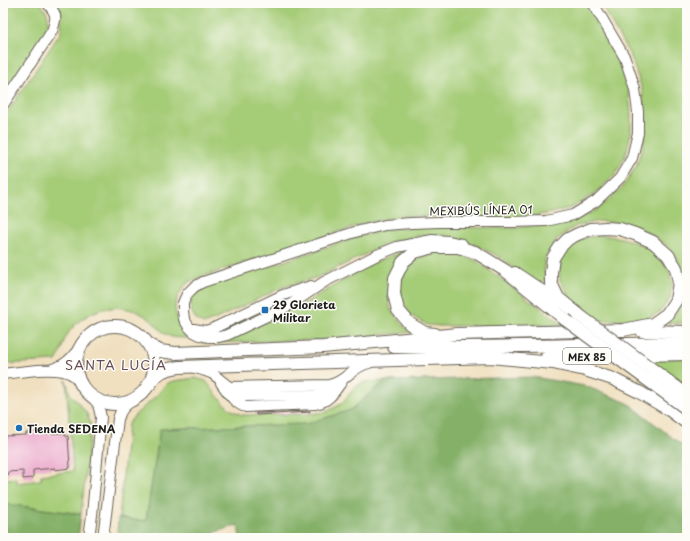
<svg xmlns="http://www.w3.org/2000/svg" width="690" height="541" viewBox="0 0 690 541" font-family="'Playpen Sans',sans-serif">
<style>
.green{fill:#a5cc77;stroke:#60744a}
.forest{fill:#84b068;stroke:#506642}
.building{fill:#eaa6c9}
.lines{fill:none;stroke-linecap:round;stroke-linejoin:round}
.minor-casing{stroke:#666155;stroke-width:12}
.major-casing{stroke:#666155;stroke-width:14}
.minor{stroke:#fff;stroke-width:10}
.major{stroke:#fff;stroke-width:12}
.major-bridge-casing{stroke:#666155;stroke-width:14;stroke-linecap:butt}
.major-bridge{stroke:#fff;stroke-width:12}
.poi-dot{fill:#1f6fb2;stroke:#fdfcf7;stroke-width:1.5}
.labels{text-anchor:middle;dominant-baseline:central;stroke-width:3;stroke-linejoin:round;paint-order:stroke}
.shield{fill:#fdfcf7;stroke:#605f5e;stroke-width:1}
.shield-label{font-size:10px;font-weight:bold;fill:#1c1c1c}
.street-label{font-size:11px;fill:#1c1c1c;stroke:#fdfcf7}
.poi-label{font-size:11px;font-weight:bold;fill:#1c1c1c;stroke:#fdfcf7;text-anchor:start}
.quarter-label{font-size:13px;letter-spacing:1px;fill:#644c59;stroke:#fdfcf7}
</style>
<rect width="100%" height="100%" fill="#fdfcf7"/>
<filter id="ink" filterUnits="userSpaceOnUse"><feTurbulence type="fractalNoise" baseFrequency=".025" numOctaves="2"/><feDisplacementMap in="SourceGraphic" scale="8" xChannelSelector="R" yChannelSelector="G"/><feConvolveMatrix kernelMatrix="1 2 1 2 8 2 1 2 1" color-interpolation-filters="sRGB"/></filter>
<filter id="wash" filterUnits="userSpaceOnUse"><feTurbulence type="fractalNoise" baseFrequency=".012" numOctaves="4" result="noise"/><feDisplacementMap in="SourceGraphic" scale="16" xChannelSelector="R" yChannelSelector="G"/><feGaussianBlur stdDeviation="0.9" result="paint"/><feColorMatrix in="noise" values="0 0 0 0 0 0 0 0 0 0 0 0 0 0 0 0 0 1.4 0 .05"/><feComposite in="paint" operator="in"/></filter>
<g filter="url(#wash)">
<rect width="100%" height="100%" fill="#f0e0c0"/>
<g class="green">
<path d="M3,3h37c9,11 9,13 7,27l-44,66z"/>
<path d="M55,3h531l31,55 11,30 3,26v19l-5,21 -11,21 -21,19 -21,13 -21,6 -32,5 -118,-2 -36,7 -165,54 -11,4 -7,7 -5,8 -3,10 1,9 4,12 13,12 11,2 35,-7 68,-32 25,-15 43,-25 23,-9 10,-3 -20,44 3,17 14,16 8,5 -91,8 -120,3c-3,-1 -6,-3 -9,-4 -7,-2 -17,0 -24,-3 -9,-4 -15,-15 -24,-20 -26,-17 -62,-7 -78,19 -5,8 -5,18 -11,26l-53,3v-245l58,-87c1,-13 1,-18 -6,-29z"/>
<polygon points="600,3 687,3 687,323 667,323 675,314 681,301 680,264 670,248 651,234 627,224 600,221 576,226 557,239 544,260 545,280 542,287 535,284 498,256 471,243 442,235 417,236 391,242 318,277 283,287 216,319 203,324 195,318 191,310 191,299 202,288 358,237 387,229 426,227 515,228 573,221 598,209 621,189 636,167 643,145 645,121 642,89 631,57"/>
<polygon points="601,235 622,238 643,245 659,256 669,271 672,284 670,298 661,311 649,318 600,321 570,298 560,280 559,262 568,248 579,239"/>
<polygon points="436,252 459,254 475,260 550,315 564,325 440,326 427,325 409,314 402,299 400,284 406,270 419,258"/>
<polygon points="687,358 687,387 648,359"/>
<polygon points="195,378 206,381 219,398 230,409 242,415 307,414 326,412 341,404 356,386 365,382 385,381 351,410 306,424 160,429 146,521 119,518 128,424 135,415 157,395 166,384 173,381"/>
<polygon points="66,380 70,394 80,405 87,414 91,425 81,514 3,504 3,479 16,478 17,483 41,480 41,475 73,471"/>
</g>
<g class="forest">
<polygon points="533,377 585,386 628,403 687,449 687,538 240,538 238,525 196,538 117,538 118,518 146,521 160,429 306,424 351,410 385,381"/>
<polygon points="5,504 81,514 78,538 3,538 3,505"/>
</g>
<g id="blocks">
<g class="building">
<polygon points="310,411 310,412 256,415 256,413"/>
<polygon points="36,432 36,434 46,433 46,434 65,433 65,436 68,436 70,468 55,470 55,468 33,470 33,478 23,479 23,471 8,472 9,475 3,476 3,438 6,437 5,436 26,435 26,433"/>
</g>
</g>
</g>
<g filter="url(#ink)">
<use href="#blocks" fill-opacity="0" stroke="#666155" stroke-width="1"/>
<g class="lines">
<defs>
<g id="minor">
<path d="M3,105l49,-74c5,-14 5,-17 -5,-28"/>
<polyline points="462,244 449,241 432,240 397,247 377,255 324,282 290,305 227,335 219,337 209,337 200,335 194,332 189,327 184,319 183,311 183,303 187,294 194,287 203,282 355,232 385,225 411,223 439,222 512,222 546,221 573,215 596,201 620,178 632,158 638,133 638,112 635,89 625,58 593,3"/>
<polyline points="515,272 561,303"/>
<polyline points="194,329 205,331 212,329 283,295 311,286"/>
<path d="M195,368c6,1 11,3 16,5 7,4 12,10 19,14l99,-2c17,-3 22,-18 40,-22"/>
<path d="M52,369c16,-4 22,-14 31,-26"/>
<path d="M3,374c17,-2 56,-9 70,1 3,2 6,6 8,9"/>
<path d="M221,383c7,9 13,21 25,24l69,-3c15,-3 19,-12 27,-23"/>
<polyline points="228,391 235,395 244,396 317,395 326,394 334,390"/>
<polyline points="89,393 98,404 101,417 92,515 89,538"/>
<path d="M103,538l15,-119c3,-10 6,-13 15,-19"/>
</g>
<g id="major">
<circle cx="115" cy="365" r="39"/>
<polyline points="642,331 687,332"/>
<polyline points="435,334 425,333 410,324 398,310 394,294 395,278 403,262 415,252 434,247 458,247 475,252 506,271 566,320"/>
<polyline points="149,345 160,351 175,353 323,347 458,334 623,330 653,324 667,314 676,300 679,283 676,268 668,255 653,242 635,234 620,229 606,228 591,229 578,234 568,239 560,247 553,258 551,272 551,283 558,298 579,315"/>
<path d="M394,347c98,1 195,-3 293,-4"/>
<polyline points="547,357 687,354"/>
<path d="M150,384c8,-12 14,-15 29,-17l311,-10 63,6 32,7 28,9 26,13 29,17 19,14"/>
</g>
</defs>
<use href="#minor" class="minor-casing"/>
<use href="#major" class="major-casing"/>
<use href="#minor" class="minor"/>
<use href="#major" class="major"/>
<defs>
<g id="major-bridge">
<polyline points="579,315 687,395"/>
<polyline points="566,320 687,409"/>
</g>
</defs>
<use href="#major-bridge" class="major-bridge-casing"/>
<use href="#major-bridge" class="major-bridge"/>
</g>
</g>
<g class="poi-dot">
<rect x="261" y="306" width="8" height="8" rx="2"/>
<circle cx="19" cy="428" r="4"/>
</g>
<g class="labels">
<rect class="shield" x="563" y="348" width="48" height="16" rx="3"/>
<g class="shield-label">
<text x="587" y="356">MEX 85</text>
</g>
<g class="street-label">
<text transform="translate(481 210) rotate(-1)">MEXIBÚS LÍNEA 01</text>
</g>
<g class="poi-label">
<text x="273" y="304">29 Glorieta<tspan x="273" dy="13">Militar</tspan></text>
<text x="27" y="428">Tienda SEDENA</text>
</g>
<g class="quarter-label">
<text x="116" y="364">SANTA LUCÍA</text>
</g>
</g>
<rect width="690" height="541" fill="none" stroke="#fdfcf7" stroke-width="16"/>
</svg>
